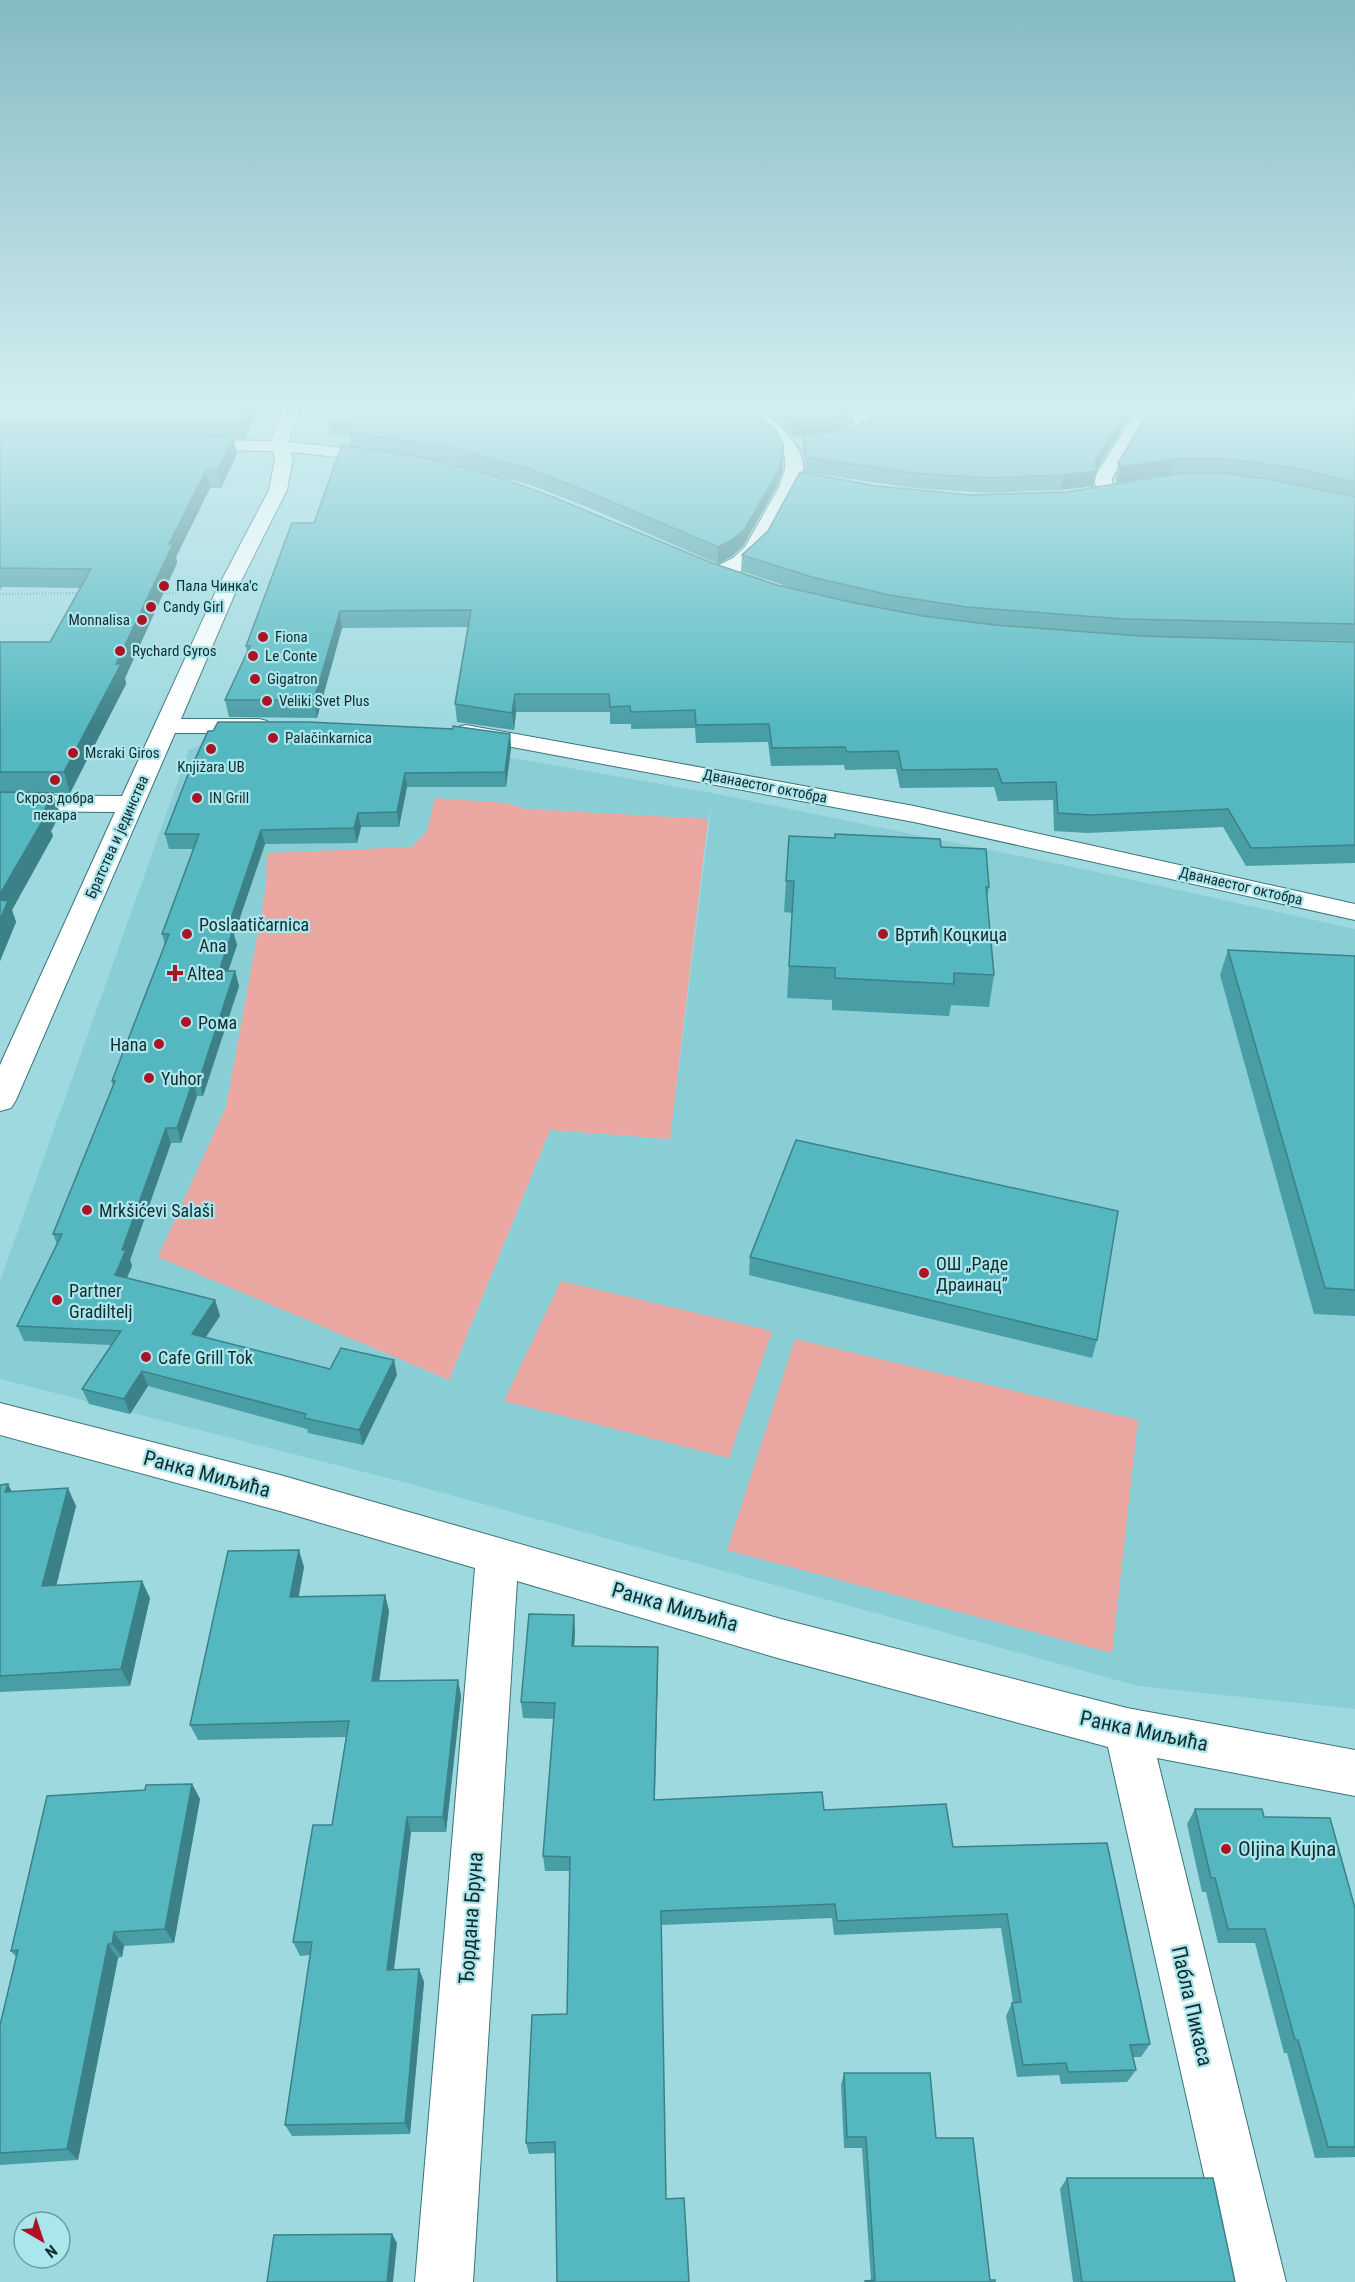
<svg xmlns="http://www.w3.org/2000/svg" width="1355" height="2282" viewBox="0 0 1355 2282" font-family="'Roboto Condensed',sans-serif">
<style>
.built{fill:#89ced5;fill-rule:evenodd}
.green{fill:#eaa6a1}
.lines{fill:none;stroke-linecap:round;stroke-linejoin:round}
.minor-casing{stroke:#3a7479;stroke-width:2}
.path{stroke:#70a0a5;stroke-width:2;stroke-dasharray:1 2;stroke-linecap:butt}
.minor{fill:#fff;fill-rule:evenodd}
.wall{fill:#499ea6}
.shaded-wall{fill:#3c8187}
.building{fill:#55b8c1;stroke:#3c8187;stroke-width:1.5}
.poi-dot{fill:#aa1424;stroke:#aae6ec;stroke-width:2}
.labels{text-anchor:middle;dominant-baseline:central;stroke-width:4.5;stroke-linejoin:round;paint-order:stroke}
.far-poi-label{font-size:15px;fill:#142c2e;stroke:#aae6ec;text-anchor:start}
.far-street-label{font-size:15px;fill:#142c2e;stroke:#aae6ec}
.poi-label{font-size:18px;fill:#142c2e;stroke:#aae6ec;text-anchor:start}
.near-street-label{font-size:21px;fill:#142c2e;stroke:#aae6ec}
.near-poi-label{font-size:21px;fill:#142c2e;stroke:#aae6ec;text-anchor:start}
</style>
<rect width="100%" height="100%" fill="#9ed9df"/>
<path class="built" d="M209,741l235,5 268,47 371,76 272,60v780l-217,-23 -731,-203 -407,-104v-98l189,-531zM506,803l20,6 182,10 3,-11 -41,331 -120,-9 -101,250 -291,-124 68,-149 40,-220 1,-34 145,-6 15,-16z"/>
<g class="green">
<polygon points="435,798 506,803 526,809 708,819 670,1139 550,1130 449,1380 158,1257 226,1107 266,887 267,853 412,847 427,831"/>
<polygon points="561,1281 772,1331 729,1458 504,1401"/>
<polygon points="795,1339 1138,1420 1112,1653 727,1550"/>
</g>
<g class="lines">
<defs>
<g id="minor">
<polygon points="283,408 300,408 288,442 383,452 389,453 392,457 389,461 383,462 291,452 293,459 287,490 236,591 181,719 259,719 267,721 271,726 267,731 259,733 175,733 16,1100 11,1108 0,1111 0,1065 115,812 0,811 0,795 122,796 216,591 269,490 275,459 273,451 189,450 183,449 180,445 183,441 189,440 271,441"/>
<path d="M725,408c7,0 16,-1 23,0 23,5 58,37 55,62 -2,15 -12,29 -19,41 -14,25 -36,76 -73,66l-3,-4 3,-4 22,-11 12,-11 34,-60 6,-18v-11l-8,-15 -20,-16z"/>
<path d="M834,408l30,2 10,14c-11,14 -34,24 -51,20l-3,-4 3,-4 20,-4 13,-9 -4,-5z"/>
<polygon points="1138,408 1155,408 1112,478 1112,482 1121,492 1119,496 1105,496 1094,483 1094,478"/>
<polygon points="466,725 914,806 1355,904 1355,920 914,822 458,737 454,732 458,727"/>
<polygon points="0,1403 280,1475 781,1619 1127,1708 1355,1750 1355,1796 1157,1758 1286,2282 1228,2282 1108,1747 781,1659 517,1581 473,2282 415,2282 475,1568 280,1511 0,1435"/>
</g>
</defs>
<use href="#minor" class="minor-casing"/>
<g class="path">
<polyline points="160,593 185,593"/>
<polyline points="0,594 80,593"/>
</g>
<use href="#minor" class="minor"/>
</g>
<g class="wall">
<polygon points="0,408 258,408 244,439 234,439 237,454 221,488 210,488 176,557 177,563 125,678 126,684 70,793 53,793 60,814 51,831 53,836 12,910 16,922 0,961 0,642 50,642 80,588 2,587 0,590"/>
<polygon points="333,408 783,469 777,486 743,546 732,556 718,564 585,506 530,485 449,462 351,446 349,435 330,435 328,420"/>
<polygon points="754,408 854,408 853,423 841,430 836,431 851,429 869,419 872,417 870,413 864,408 1135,408 1096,470 1094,486 1060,490 986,493 913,488 804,472 805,458 802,451 803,436 808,435 793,437 781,425"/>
<polygon points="1355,408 1355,641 1169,637 1355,642 1355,863 1246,866 1223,827 1087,833 1054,831 1053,800 998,801 994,787 900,788 896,769 845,770 844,765 771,766 768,742 696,743 695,728 631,729 631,724 610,724 610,712 516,712 514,730 457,722 455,704 468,627 342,628 317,718 229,717 225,700 247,652 246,646 292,523 712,563 777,585 801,591 741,571 742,555 877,486 971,495 1067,492 1175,474 1117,483 1115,478 1118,463"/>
<polygon points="510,734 511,748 506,787 407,787 399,827 361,827 357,843 265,844 234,935 237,945 228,971 235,971 239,986 203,1096 197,1096 181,1143 171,1143 130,1260 132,1266 127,1278 215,1300 220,1316 205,1337 330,1369 397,1375 363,1445 308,1433 307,1429 148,1386 130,1414 89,1404 82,1389 111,1345 24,1341 17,1326 57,1244 53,1234 113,1086 112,1081 165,945 162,934 194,849 169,849 165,834"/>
<polygon points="789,836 941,847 989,887 987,900 994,975 989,1007 951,1005 949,1016 832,1010 832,1000 787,998 792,913 784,912"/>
<polygon points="1228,950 1355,956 1355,1316 1314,1314 1220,975"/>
<polygon points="750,1257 1097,1340 1092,1358 749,1275"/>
<polygon points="0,1485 12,1491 76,1506 56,1586 150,1598 130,1686 0,1692"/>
<polygon points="304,1567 299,1596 385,1595 389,1611 379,1681 458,1680 461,1696 446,1832 411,1832 394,1970 419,1969 424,1982 410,2134 292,2136 285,2125 310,1955 300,1956 293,1942 332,1825 346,1737 198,1740 190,1725"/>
<polygon points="574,1615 575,1632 574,1646 658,1664 655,1800 824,1810 953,1847 1150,2044 1141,2057 1133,2057 1136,2070 1127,2082 1061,2084 1059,2075 1017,2077 1006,2016 1012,2003 1013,2003 1001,1928 834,1935 832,1918 661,1925 666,2199 689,2282 555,2153 529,2154 526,2143 567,2014 570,1871 545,1871 543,1856 554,1719 523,1718 521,1702"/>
<polygon points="192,1784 200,1799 174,1943 124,1946 122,1957 118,1958 78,2160 0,2165 0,2025 16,1957 11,1951 145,1790"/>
<polygon points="1195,1809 1264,1817 1355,1908 1355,2157 1315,2158 1287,2053 1284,2053 1255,1943 1218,1943 1206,1892 1202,1892 1187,1824"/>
<polygon points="844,2073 936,2138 990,2280 995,2282 864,2282 865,2281 871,2280 862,2148 844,2148 841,2085"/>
<polygon points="1067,2178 1235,2282 1073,2282 1060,2189"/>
</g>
<g class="shaded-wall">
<polygon points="247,408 258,408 244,439 240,422"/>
<polygon points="854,408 853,423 841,430 826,434 793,437 794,422"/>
<polygon points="1129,408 1135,408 1096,471 1097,471 1094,486 1060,490 1063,475 1095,462"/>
<polygon points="233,437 237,454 221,488 218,470"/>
<polygon points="783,454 783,469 777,486 743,546 732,556 718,564 718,547"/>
<polygon points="1175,459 1172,474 1117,483 1120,467"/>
<polygon points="206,470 210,488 176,557 177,563 125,678 126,684 70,793 64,772 116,664 169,544"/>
<polygon points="340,611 342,628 317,718 314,700"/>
<polygon points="515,694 516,712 514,730 512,713"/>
<polygon points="510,734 511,748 506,787 505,772"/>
<polygon points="405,773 407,787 399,827 397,812"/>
<polygon points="53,793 60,814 51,831 53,836 12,910 16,922 0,961 0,894"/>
<polygon points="358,813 361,827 357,843 354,828"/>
<polygon points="261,830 265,844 234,935 237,945 223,986 219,971 227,930"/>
<polygon points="235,971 239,986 203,1096 199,1081"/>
<polygon points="193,1081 197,1096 181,1143 177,1128"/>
<polygon points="166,1128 171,1143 130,1260 132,1266 121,1291 115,1275 122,1250"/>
<polygon points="215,1300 220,1316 198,1349 192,1334"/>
<polygon points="394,1360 397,1375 363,1445 359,1430"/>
<polygon points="142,1371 148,1386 130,1414 124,1399"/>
<polygon points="8,1484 17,1502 5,1492"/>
<polygon points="68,1488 76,1506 52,1603 42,1586"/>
<polygon points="299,1550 304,1567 295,1613 290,1597"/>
<polygon points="142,1581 150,1598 130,1686 121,1669"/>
<polygon points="385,1595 389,1611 377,1697 372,1681"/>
<polygon points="574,1615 575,1632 573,1663 572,1646"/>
<polygon points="658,1647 658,1664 654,1815 654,1800"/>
<polygon points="458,1680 461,1696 446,1832 443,1817"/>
<polygon points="192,1784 200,1799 174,1943 165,1929"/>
<polygon points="407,1817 411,1832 392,1983 387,1970"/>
<polygon points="114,1932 124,1946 122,1957 112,1944"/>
<polygon points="108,1944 118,1958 78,2160 67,2149"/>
<polygon points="419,1969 424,1982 410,2134 405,2123"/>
<polygon points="392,2234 397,2243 393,2282 387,2282"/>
</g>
<g class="building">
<polygon points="0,408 247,408 240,422 0,419"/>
<polygon points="333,408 746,408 756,414 776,430 783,444 783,454 778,471 744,530 732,540 718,547 584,490 529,469 447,447 349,432 354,420 328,420"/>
<polygon points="778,408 853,408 842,415 826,419 794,422"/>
<polygon points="876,408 1129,408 1095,462 1097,471 1063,475 988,478 914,473 805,457 806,443 803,436 851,429 869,419 877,411"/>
<polygon points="1151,408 1355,408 1355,482 1294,468 1228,459 1175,459 1120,467 1118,463"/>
<polygon points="0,433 233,437 218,470 206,470 169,544 173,544 116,664 121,664 64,772 0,772 0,642 50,642 91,569 0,568"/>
<polygon points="342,445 436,460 493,475 553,497 712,563 777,585 850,602 923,616 995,625 1140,636 1355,642 1355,845 1251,848 1228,809 1091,815 1058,813 1056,782 1002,783 997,769 902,770 898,751 847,752 845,747 772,748 769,724 696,725 695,710 631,712 630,706 610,707 609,694 515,694 512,713 455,704 471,610 340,611 314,700 225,700 250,646 246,646 292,523 314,523"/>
<polygon points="800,472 877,486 971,495 1067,492 1182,473 1224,473 1273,480 1355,497 1355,624 1124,619 966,607 889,595 812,577 742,555 768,531"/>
<polygon points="218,722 309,722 453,729 453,726 510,734 505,772 405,773 397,812 358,813 354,828 261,830 227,930 233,930 219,971 235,971 199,1081 193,1081 177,1128 166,1128 122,1250 126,1250 115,1275 215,1300 192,1334 330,1369 341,1348 394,1360 359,1430 304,1418 306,1414 142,1371 124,1399 82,1389 121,1331 17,1326 62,1234 53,1234 115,1081 112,1081 169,934 162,934 199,834 165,834 187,777 208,731 213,731"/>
<polygon points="0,792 53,793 42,815 46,815 0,894"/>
<polygon points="835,834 940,839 941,847 986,849 989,887 986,887 994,975 954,973 954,984 835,978 835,968 789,966 794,881 786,881 789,836 835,838"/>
<polygon points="0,900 8,901 0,920"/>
<polygon points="1228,950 1355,956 1355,1290 1325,1288"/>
<polygon points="796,1140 1118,1211 1097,1340 750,1257"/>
<polygon points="8,1484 5,1492 68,1488 42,1586 142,1581 121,1669 0,1676 0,1485"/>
<polygon points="299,1550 290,1597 385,1595 372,1681 458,1680 443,1817 407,1817 387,1970 419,1969 405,2123 285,2125 312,1942 293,1942 313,1825 332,1825 349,1721 190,1725 228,1551"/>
<polygon points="529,1614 574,1615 572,1646 658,1647 654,1800 822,1792 824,1810 946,1804 953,1847 1107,1843 1150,2044 1130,2045 1136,2070 1068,2072 1066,2063 1023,2065 1012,2003 1021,2002 1007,1914 837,1921 835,1904 661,1911 666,2199 684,2198 689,2282 557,2282 555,2142 526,2143 532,2015 567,2014 570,1857 543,1856 555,1703 521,1702"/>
<polygon points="192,1784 165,1929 114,1932 112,1944 108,1944 67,2149 0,2153 0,2025 18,1950 11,1951 47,1796 145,1790 146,1785"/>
<polygon points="1195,1809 1262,1809 1264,1817 1330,1818 1355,1908 1355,2147 1328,2147 1298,2040 1295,2040 1265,1929 1228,1929 1215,1878 1211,1878"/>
<polygon points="844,2073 930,2073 936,2138 973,2138 990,2280 995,2280 995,2282 865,2282 865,2281 875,2280 866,2137 847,2137"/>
<polygon points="1067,2178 1213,2178 1235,2282 1082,2282"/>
<polygon points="392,2234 387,2282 267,2282 274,2235"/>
</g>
<linearGradient id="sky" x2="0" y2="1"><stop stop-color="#84bac3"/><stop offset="0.56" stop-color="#d3eef1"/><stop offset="1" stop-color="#d3eef1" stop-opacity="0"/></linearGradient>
<rect width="1355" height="728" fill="url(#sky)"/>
<g class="poi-dot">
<circle cx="164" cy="586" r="6"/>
<circle cx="151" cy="607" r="6"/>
<circle cx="142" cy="620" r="6"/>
<circle cx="263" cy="637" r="6"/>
<circle cx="120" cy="651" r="6"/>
<circle cx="253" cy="656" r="6"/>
<circle cx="255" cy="679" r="6"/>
<circle cx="267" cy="701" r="6"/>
<circle cx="273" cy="738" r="6"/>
<circle cx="211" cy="749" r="6"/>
<circle cx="73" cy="753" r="6"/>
<circle cx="55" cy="780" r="6"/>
<circle cx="197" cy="798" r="6"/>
<circle cx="187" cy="934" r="6"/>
<circle cx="883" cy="934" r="6"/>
<path d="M172 964h6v6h6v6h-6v6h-6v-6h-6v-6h6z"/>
<circle cx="186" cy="1022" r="6"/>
<circle cx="159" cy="1044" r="6"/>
<circle cx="149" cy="1078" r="6"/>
<circle cx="87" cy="1210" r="6"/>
<circle cx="924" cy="1273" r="6"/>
<circle cx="57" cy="1300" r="6"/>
<circle cx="146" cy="1357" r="6"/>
<circle cx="1226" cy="1849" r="6"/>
</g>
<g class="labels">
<g class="far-poi-label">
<text x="176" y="586">Пала Чинка'с</text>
<text x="163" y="607">Candy Girl</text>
<text x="130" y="620" text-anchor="end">Monnalisa</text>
<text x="275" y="637">Fiona</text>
<text x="132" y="651">Rychard Gyros</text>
<text x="265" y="656">Le Conte</text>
<text x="267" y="679">Gigatron</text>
<text x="279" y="701">Veliki Svet Plus</text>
<text x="285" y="738">Palačinkarnica</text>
<text x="85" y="753">Mεraki Giros</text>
<text x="211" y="767" text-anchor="middle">Knjižara UB</text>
<text x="55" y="798" text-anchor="middle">Скроз добра<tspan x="55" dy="17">пекара</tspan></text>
<text x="209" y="798">IN Grill</text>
</g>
<g class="far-street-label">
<text transform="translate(765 786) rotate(11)">Дванаестог октобра</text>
<text transform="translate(117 837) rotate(-66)">Братства и јединства</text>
<text transform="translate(1241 886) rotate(13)">Дванаестог октобра</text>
</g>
<g class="poi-label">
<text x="199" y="924">Poslaatičarnica<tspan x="199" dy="21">Ana</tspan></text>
<text x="895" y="934">Вртић Коцкица</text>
<text x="187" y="973">Altea</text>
<text x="198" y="1022">Рома</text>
<text x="147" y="1044" text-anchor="end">Hana</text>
<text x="161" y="1078">Yuhor</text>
<text x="99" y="1210">Mrkšićevi Salaši</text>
<text x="936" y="1263">ОШ „Раде<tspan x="936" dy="21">Драинац”</tspan></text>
<text x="69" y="1290">Partner<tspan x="69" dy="21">Gradiltelj</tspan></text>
<text x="158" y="1357">Cafe Grill Tok</text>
</g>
<g class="near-street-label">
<text transform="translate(207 1474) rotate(15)">Ранка Миљића</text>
<text transform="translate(675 1607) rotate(16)">Ранка Миљића</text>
<text transform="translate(1144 1731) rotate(12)">Ранка Миљића</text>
<text transform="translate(471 1918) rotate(-86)">Ђордана Бруна</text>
<text transform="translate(1192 2006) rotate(77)">Пабла Пикаса</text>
</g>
<g class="near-poi-label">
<text x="1238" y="1849">Oljina Kujna</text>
</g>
</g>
<g transform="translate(42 2240) rotate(141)"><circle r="28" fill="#aae6ec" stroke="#6e9ca0" stroke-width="1.5"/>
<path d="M0-4.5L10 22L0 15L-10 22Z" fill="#aa1424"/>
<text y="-9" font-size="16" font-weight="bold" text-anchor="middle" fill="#142c2e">N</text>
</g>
</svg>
